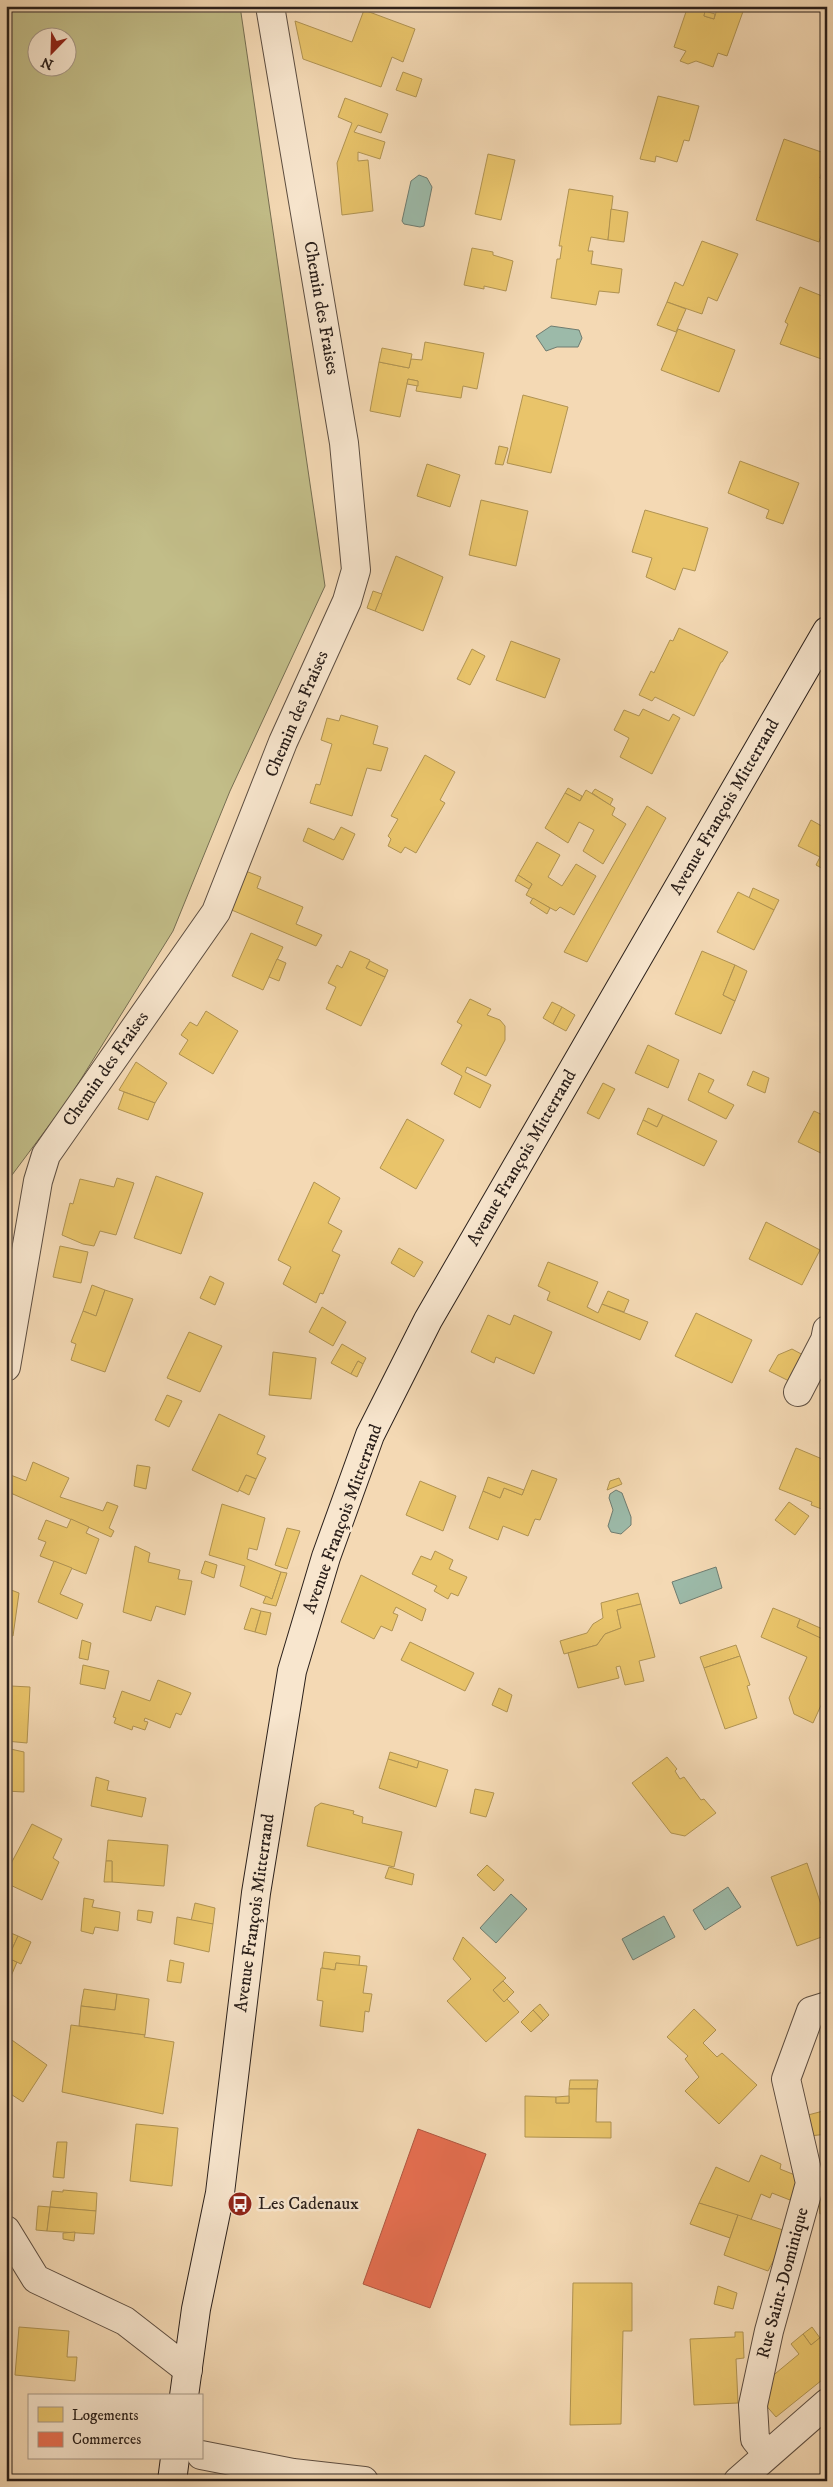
<svg xmlns="http://www.w3.org/2000/svg" width="833" height="2487" viewBox="0 0 833 2487" font-family="'IM FELL DW Pica',serif">
<style>
.green{fill:#c2bd88;stroke:#766e52;fill-rule:evenodd}
.water{fill:#9cbaa9;stroke:#6f7c70}
.homes{fill:#e9c46a;stroke:#b09352}
.shops{fill:#e76f51;stroke:#af5741}
.lines{fill:none;stroke-linecap:round;stroke-linejoin:round}
.minor-casing{stroke:#5d4e41;stroke-width:30}
.secondary-casing{stroke:#2b201b;stroke-width:30}
.minor{stroke:#f8e6ce;stroke-width:28}
.secondary{stroke:#f8e6ce;stroke-width:28}
.labels{text-anchor:middle;dominant-baseline:central;stroke-width:5;stroke-linejoin:round;paint-order:stroke}
.street-label{font-size:18px;fill:#2b201b;stroke:#f8e6ce}
.poi-label{font-size:18px;fill:#2b201b;stroke:#f8e6ce;text-anchor:start}
</style>
<rect width="100%" height="100%" fill="#f4d9b4"/>
<filter id="stains"><feTurbulence type="fractalNoise" baseFrequency=".004" numOctaves="4"/><feColorMatrix values="0 0 0 0 .2 0 0 0 0 .09 0 0 0 0 .02 0 0 0 .5 -.17"/></filter>
<radialGradient id="worn" r=".72"><stop offset=".6" stop-color="#630" stop-opacity="0"/><stop offset="1" stop-color="#630" stop-opacity=".3"/></radialGradient>
<path class="green" d="M6,6h234l85,580 -95,205 -57,140 -105,169 -62,83zM38,38h30v30h-30z"/>
<g class="water">
<polygon points="419,175 427,178 432,187 424,226 420,227 404,224 402,221 411,181"/>
<polygon points="551,326 579,330 582,338 578,347 557,347 546,351 536,336"/>
<polygon points="616,1490 622,1493 631,1517 631,1525 621,1534 611,1532 608,1526 613,1510 609,1498 610,1494"/>
<polygon points="716,1567 722,1588 680,1604 672,1582"/>
<polygon points="728,1887 741,1907 705,1930 693,1910"/>
<polygon points="511,1894 527,1909 496,1943 480,1928"/>
<polygon points="664,1916 675,1937 633,1960 622,1939"/>
</g>
<g class="homes">
<polygon points="688,6 705,11 704,16 714,19 718,6 745,6 727,56 718,53 713,67 696,61 688,64 680,61 686,51 674,47"/>
<polygon points="364,10 415,29 403,62 392,57 381,87 303,59 295,21 352,42"/>
<polygon points="705,11 715,14 714,19 704,16"/>
<polygon points="403,72 422,79 416,97 396,90"/>
<polygon points="658,96 699,106 689,141 684,140 677,162 656,156 655,162 640,159"/>
<polygon points="345,98 388,114 381,133 358,125 354,132 385,142 380,159 358,152 358,161 368,160 373,211 342,215 337,163 352,123 338,117"/>
<polygon points="784,139 827,154 820,178 827,181 827,218 819,242 756,220"/>
<polygon points="488,154 515,160 501,220 475,214"/>
<polygon points="827,159 827,181 820,178"/>
<polygon points="569,189 613,196 608,240 591,237 588,251 593,251 591,264 622,269 619,293 599,291 596,305 551,298 557,259 560,259 562,246 559,246"/>
<polygon points="611,209 628,212 624,242 608,240"/>
<polygon points="702,241 738,254 717,301 708,297 702,314 667,302 675,282 683,286"/>
<polygon points="472,248 493,252 493,255 513,261 506,291 484,286 484,289 464,285"/>
<polygon points="800,287 827,298 827,361 780,344 788,324 785,322"/>
<polygon points="667,302 686,309 676,332 657,325"/>
<polygon points="678,329 735,350 719,392 661,370"/>
<polygon points="425,342 484,353 477,389 463,386 461,398 416,391 418,381 408,379 400,417 370,411 379,362 409,368 411,359 422,360"/>
<polygon points="382,348 412,354 409,368 379,362"/>
<polygon points="408,379 418,381 418,386 407,384"/>
<polygon points="523,395 568,407 551,473 507,463"/>
<polygon points="499,446 508,448 503,465 495,464"/>
<polygon points="740,461 799,483 783,524 766,518 769,510 728,493"/>
<polygon points="427,464 460,475 450,507 417,496"/>
<polygon points="481,500 528,511 516,566 469,555"/>
<polygon points="645,510 708,528 695,571 683,568 675,590 646,577 652,558 632,552"/>
<polygon points="396,556 443,577 423,631 375,611"/>
<polygon points="373,591 382,594 375,611 367,608"/>
<polygon points="679,628 728,652 722,662 721,662 694,716 655,697 652,701 639,695 651,671 654,673 670,640 673,641"/>
<polygon points="511,641 560,659 545,698 496,680"/>
<polygon points="472,649 485,656 470,685 457,679"/>
<polygon points="643,709 669,721 673,714 680,718 652,774 620,757 629,738 614,730 624,710 639,716"/>
<polygon points="341,715 378,726 373,744 388,748 381,771 367,768 352,816 310,803 316,784 320,785 332,744 321,740 327,718 339,721"/>
<polygon points="425,755 455,772 440,800 445,803 416,853 405,847 401,853 388,846 391,839 388,836 398,819 391,816"/>
<polygon points="568,788 582,796 580,801 565,793"/>
<polygon points="595,789 613,799 610,805 592,793"/>
<polygon points="586,790 615,808 612,815 626,824 603,864 583,851 594,830 579,822 568,843 545,828 565,793 580,801"/>
<polygon points="647,806 666,818 587,962 564,952"/>
<polygon points="811,820 827,829 827,871 816,865 820,857 798,846"/>
<polygon points="341,827 355,834 343,860 303,841 308,828 334,840"/>
<polygon points="537,842 560,855 548,877 562,886 576,864 596,876 574,915 560,907 556,911 526,895 532,884 518,875"/>
<polygon points="243,870 261,877 257,888 303,907 296,924 322,935 316,946 227,908"/>
<polygon points="518,875 532,884 529,889 515,881"/>
<polygon points="753,888 779,900 774,910 749,898"/>
<polygon points="738,892 774,910 754,950 717,932"/>
<polygon points="533,898 550,908 547,914 530,903"/>
<polygon points="251,933 283,947 263,990 232,976"/>
<polygon points="350,951 370,960 366,968 385,977 361,1026 326,1009 336,987 328,983 337,965 342,968"/>
<polygon points="702,951 735,965 723,995 735,1001 721,1034 675,1014"/>
<polygon points="277,959 286,963 279,981 269,977"/>
<polygon points="370,961 388,970 385,977 366,968"/>
<polygon points="735,965 747,971 735,1001 723,995"/>
<polygon points="470,999 491,1009 487,1015 500,1020 505,1026 505,1040 486,1076 467,1067 465,1072 491,1085 480,1108 454,1094 462,1076 441,1064 462,1025 457,1022"/>
<polygon points="552,1002 562,1007 553,1024 543,1018"/>
<polygon points="562,1007 575,1015 566,1031 553,1024"/>
<polygon points="206,1011 238,1031 213,1074 179,1054 188,1040 181,1035 190,1022 197,1026"/>
<polygon points="648,1045 679,1060 668,1088 635,1073"/>
<polygon points="136,1062 167,1083 155,1103 119,1090"/>
<polygon points="753,1071 769,1078 765,1093 747,1085"/>
<polygon points="699,1073 714,1080 708,1092 734,1105 726,1119 688,1100"/>
<polygon points="603,1083 615,1089 599,1119 587,1113"/>
<polygon points="124,1092 155,1103 148,1120 118,1109"/>
<polygon points="648,1108 663,1115 657,1127 643,1120"/>
<polygon points="814,1111 827,1117 827,1156 798,1142"/>
<polygon points="663,1115 717,1141 704,1166 637,1134 643,1120 657,1127"/>
<polygon points="407,1119 444,1140 416,1189 380,1168"/>
<polygon points="156,1176 203,1193 181,1254 134,1238"/>
<polygon points="117,1178 134,1183 116,1235 100,1231 94,1246 83,1244 62,1235 70,1203 73,1204 80,1179 114,1187"/>
<polygon points="314,1182 340,1198 328,1223 342,1231 332,1251 340,1255 323,1294 320,1293 316,1303 283,1284 291,1267 278,1260"/>
<polygon points="766,1222 820,1250 802,1285 749,1259"/>
<polygon points="60,1246 88,1252 81,1283 53,1277"/>
<polygon points="399,1248 423,1262 414,1277 391,1263"/>
<polygon points="548,1262 598,1282 587,1307 598,1313 602,1304 648,1322 640,1340 547,1300 550,1292 538,1286"/>
<polygon points="210,1276 224,1283 215,1305 200,1298"/>
<polygon points="92,1285 105,1290 96,1316 83,1311"/>
<polygon points="105,1290 133,1299 105,1372 71,1360 76,1344 71,1342 83,1311 96,1316"/>
<polygon points="608,1291 629,1300 624,1312 602,1304"/>
<polygon points="322,1307 346,1322 333,1346 309,1332"/>
<polygon points="696,1313 752,1340 732,1383 675,1356"/>
<polygon points="488,1315 510,1325 514,1315 552,1332 534,1374 496,1357 494,1363 471,1352"/>
<polygon points="189,1332 222,1346 200,1392 167,1378"/>
<polygon points="342,1344 366,1358 363,1364 358,1361 351,1374 331,1363"/>
<polygon points="792,1349 805,1356 791,1382 769,1371 778,1355"/>
<polygon points="273,1352 316,1358 311,1399 269,1395"/>
<polygon points="358,1361 363,1364 357,1377 351,1374"/>
<polygon points="167,1395 182,1401 169,1427 155,1420"/>
<polygon points="219,1414 265,1436 257,1454 266,1458 256,1479 246,1475 238,1492 192,1470"/>
<polygon points="796,1448 827,1461 827,1511 811,1505 812,1502 779,1489"/>
<polygon points="33,1462 69,1478 60,1497 103,1511 107,1502 118,1506 109,1528 114,1531 111,1537 6,1491 8,1474 26,1481"/>
<polygon points="137,1465 150,1467 146,1489 134,1486"/>
<polygon points="532,1470 557,1479 540,1520 535,1519 528,1536 503,1526 498,1540 469,1528 483,1491 500,1498 504,1488 522,1495"/>
<polygon points="246,1475 256,1479 249,1495 239,1490"/>
<polygon points="488,1477 524,1490 522,1495 504,1488 500,1498 483,1491"/>
<polygon points="619,1478 622,1484 607,1490 610,1481"/>
<polygon points="420,1481 456,1496 443,1531 406,1515"/>
<polygon points="789,1502 809,1516 795,1535 775,1520"/>
<polygon points="222,1504 265,1518 257,1550 249,1548 247,1559 281,1572 272,1599 240,1586 245,1566 209,1555"/>
<polygon points="71,1519 89,1527 86,1533 99,1539 86,1574 40,1556 46,1542 38,1539 46,1520 67,1528"/>
<polygon points="287,1528 300,1531 287,1569 275,1565"/>
<polygon points="135,1546 150,1553 148,1562 180,1570 178,1579 192,1581 185,1615 156,1606 151,1621 123,1612"/>
<polygon points="435,1551 453,1560 449,1569 467,1577 458,1596 451,1593 448,1599 434,1591 437,1586 412,1574 421,1556 431,1560"/>
<polygon points="54,1561 72,1568 60,1594 83,1604 77,1619 38,1602"/>
<polygon points="205,1561 217,1565 214,1578 201,1573"/>
<polygon points="281,1572 287,1573 276,1606 263,1603 266,1596 272,1599"/>
<polygon points="361,1575 426,1609 422,1621 396,1607 393,1613 398,1615 392,1631 381,1626 374,1639 341,1622"/>
<polygon points="6,1588 19,1593 13,1636 6,1635"/>
<polygon points="638,1593 641,1604 617,1610 621,1628 605,1634 597,1645 564,1654 560,1641 587,1633 593,1624 603,1618 601,1603"/>
<polygon points="641,1604 655,1657 639,1661 644,1681 625,1685 620,1666 616,1667 619,1678 578,1688 568,1653 597,1645 605,1634 621,1628 617,1610"/>
<polygon points="251,1608 261,1611 255,1632 244,1629"/>
<polygon points="773,1608 800,1619 797,1627 827,1640 827,1692 813,1723 794,1714 789,1698 807,1657 761,1637"/>
<polygon points="261,1611 271,1613 266,1635 255,1632"/>
<polygon points="800,1619 827,1631 827,1641 797,1627"/>
<polygon points="82,1640 91,1643 88,1660 79,1658"/>
<polygon points="410,1642 474,1673 465,1691 401,1660"/>
<polygon points="736,1645 740,1656 704,1668 700,1657"/>
<polygon points="740,1656 750,1685 747,1686 757,1718 725,1729 704,1668"/>
<polygon points="83,1665 109,1671 105,1689 80,1684"/>
<polygon points="158,1680 191,1693 181,1715 176,1713 170,1728 145,1718 144,1721 148,1722 145,1730 133,1726 132,1730 114,1723 116,1718 113,1717 122,1691 150,1701"/>
<polygon points="11,1686 30,1687 27,1743 6,1741 6,1698 10,1698"/>
<polygon points="499,1688 512,1695 507,1712 492,1705"/>
<polygon points="6,1748 24,1752 24,1792 6,1791"/>
<polygon points="390,1752 419,1761 417,1768 388,1759"/>
<polygon points="667,1757 677,1769 675,1771 680,1779 684,1777 701,1800 704,1799 716,1813 685,1836 671,1833 632,1783"/>
<polygon points="388,1759 417,1768 419,1761 448,1770 436,1807 379,1788"/>
<polygon points="96,1777 109,1781 107,1790 146,1798 142,1817 91,1806"/>
<polygon points="475,1789 494,1793 486,1817 470,1813"/>
<polygon points="321,1803 354,1811 353,1814 363,1817 362,1823 402,1832 394,1867 307,1846 315,1807"/>
<polygon points="32,1824 62,1839 53,1858 59,1862 42,1900 6,1883 6,1873"/>
<polygon points="108,1840 168,1845 164,1886 112,1882 112,1861 106,1861"/>
<polygon points="106,1861 112,1861 112,1882 104,1882"/>
<polygon points="807,1863 827,1922 827,1935 797,1946 771,1877"/>
<polygon points="487,1865 504,1880 494,1891 477,1875"/>
<polygon points="389,1867 414,1874 412,1885 385,1878"/>
<polygon points="84,1898 94,1900 92,1907 120,1912 118,1931 95,1927 93,1934 81,1931"/>
<polygon points="195,1903 215,1908 213,1924 191,1921"/>
<polygon points="138,1910 153,1912 151,1923 137,1920"/>
<polygon points="177,1917 213,1924 209,1952 174,1944"/>
<polygon points="6,1931 18,1936 8,1958 17,1962 6,1988"/>
<polygon points="18,1936 31,1942 21,1964 8,1958"/>
<polygon points="463,1937 506,1978 493,1990 504,2002 507,1999 519,2012 486,2042 447,2001 471,1979 453,1959"/>
<polygon points="324,1952 360,1956 359,1966 336,1963 335,1970 322,1968"/>
<polygon points="170,1960 184,1963 181,1983 167,1981"/>
<polygon points="336,1963 367,1966 363,1993 372,1994 369,2012 365,2011 363,2032 320,2026 323,2001 317,2000 321,1968 335,1970"/>
<polygon points="503,1981 514,1992 504,2002 493,1990"/>
<polygon points="84,1989 117,1994 115,2010 81,2006"/>
<polygon points="117,1994 149,1999 145,2035 79,2026 81,2006 115,2010"/>
<polygon points="540,2004 549,2015 543,2021 533,2010"/>
<polygon points="694,2009 716,2030 703,2043 717,2057 722,2053 757,2085 719,2124 685,2091 699,2077 685,2059 688,2056 667,2037"/>
<polygon points="533,2010 543,2021 531,2032 521,2022"/>
<polygon points="71,2025 145,2035 144,2037 174,2042 163,2114 62,2092"/>
<polygon points="9,2038 47,2065 23,2102 6,2091 6,2041"/>
<polygon points="570,2080 598,2080 597,2089 569,2089"/>
<polygon points="569,2089 597,2089 596,2122 611,2122 611,2138 525,2137 525,2096 556,2097 556,2103 569,2103"/>
<polygon points="569,2096 569,2103 556,2103 556,2097"/>
<polygon points="827,2110 827,2134 810,2136 808,2115"/>
<polygon points="136,2124 178,2128 172,2186 130,2181"/>
<polygon points="57,2142 67,2142 64,2178 53,2177"/>
<polygon points="761,2155 781,2164 780,2169 800,2177 790,2200 772,2193 770,2198 761,2194 751,2220 699,2203 716,2167 749,2182"/>
<polygon points="827,2167 827,2212 820,2214 815,2168"/>
<polygon points="63,2190 97,2193 96,2211 50,2207 52,2191 63,2192"/>
<polygon points="699,2203 738,2215 730,2238 690,2224"/>
<polygon points="38,2206 50,2207 47,2231 36,2230"/>
<polygon points="50,2207 96,2211 94,2234 47,2231"/>
<polygon points="738,2215 783,2230 778,2252 768,2271 724,2255"/>
<polygon points="75,2232 74,2241 63,2239 63,2233"/>
<polygon points="573,2283 632,2283 632,2331 623,2331 621,2424 570,2425"/>
<polygon points="718,2286 737,2293 733,2309 714,2304"/>
<polygon points="19,2327 69,2331 67,2357 77,2357 75,2381 15,2375"/>
<polygon points="812,2327 820,2338 811,2345 803,2334"/>
<polygon points="735,2332 743,2332 744,2358 736,2359 738,2403 694,2405 690,2339 735,2337"/>
<polygon points="827,2332 827,2376 776,2417 763,2402 770,2378 799,2354 791,2344 803,2334 811,2345"/>
</g>
<polygon class="shops" points="418,2129 486,2154 430,2308 363,2284"/>
<g class="lines">
<defs>
<g id="minor">
<polyline points="6,1367 38,1181 46,1155 216,912 283,742 347,601 356,570 344,443 270,6"/>
<polyline points="798,1392 825,1340 827,1330"/>
<polyline points="6,2230 36,2279 125,2321 188,2370"/>
<polyline points="767,2454 755,2439 753,2405 769,2331 810,2183 786,2079 811,2011 827,2006"/>
<polyline points="201,2455 293,2473 364,2481"/>
<polyline points="738,2481 827,2403"/>
</g>
<g id="secondary">
<polyline points="184,2396 196,2309 220,2193 256,1893 292,1671 326,1557 370,1435 428,1320 827,631"/>
<polyline points="172,2481 175,2458"/>
</g>
</defs>
<use href="#minor" class="minor-casing"/>
<use href="#secondary" class="secondary-casing"/>
<use href="#minor" class="minor"/>
<use href="#secondary" class="secondary"/>
</g>
<defs>
<symbol id="bus-disc" viewBox="-11 -11 22 22"><circle r="9.5" fill="#8f2418" stroke="#f8e6ce"/><path d="M-5-6H5V4H4V6H2V4H-2V6H-4V4H-5ZM-3.5-4V0h7V-4ZM-3.5 1.2v1.5H-2V1.2ZM2 1.2v1.5H3.5V1.2Z" fill="#fff"/></symbol>
</defs>
<g fill-rule="evenodd">
<use href="#bus-disc" x="226" y="2190" width="28" height="28"/>
</g>
<g class="labels">
<g class="street-label">
<text transform="translate(321 308) rotate(80)">Chemin des Fraises</text>
<text transform="translate(297 714) rotate(-67)">Chemin des Fraises</text>
<text transform="translate(725 807) rotate(-60)">Avenue François Mitterrand</text>
<text transform="translate(106 1069) rotate(-55)">Chemin des Fraises</text>
<text transform="translate(522 1158) rotate(-60)">Avenue François Mitterrand</text>
<text transform="translate(343 1519) rotate(-70)">Avenue François Mitterrand</text>
<text transform="translate(255 1913) rotate(-82)">Avenue François Mitterrand</text>
<text transform="translate(783 2283) rotate(-75)">Rue Saint-Dominique</text>
</g>
<g class="poi-label">
<text x="258" y="2204">Les Cadenaux</text>
</g>
</g>
<rect width="833" height="2487" fill="none" stroke="#f4d9b4" stroke-width="25"/>
<rect x="8" y="8" width="818" height="2472" fill="none" stroke="#2b201b" stroke-width="2.5"/>
<rect x="12" y="12" width="808" height="2462" fill="none" stroke="#2b201b"/>
<rect x="28" y="2394" width="175" height="65" fill="#f8e6ce" stroke="#a69786"/>
<rect x="38" y="2407" width="25" height="15" fill="#e9c46a" stroke="#a69786"/>
<text x="72" y="2420" font-size="15" fill="#2b201b">Logements</text>
<rect x="38" y="2432" width="25" height="15" fill="#e76f51" stroke="#a69786"/>
<text x="72" y="2444" font-size="15" fill="#2b201b">Commerces</text>
<g transform="translate(52 52) rotate(203)"><circle r="24" fill="#f8e6ce" stroke="#a69786"/>
<path d="M0-4L9 19L0 12L-9 19Z" fill="#8f2418"/>
<text y="-8" font-size="14" font-weight="bold" text-anchor="middle" fill="#2b201b">N</text>
</g>
<rect width="100%" height="100%" filter="url(#stains)"/>
<rect width="100%" height="100%" fill="url(#worn)"/>
</svg>
